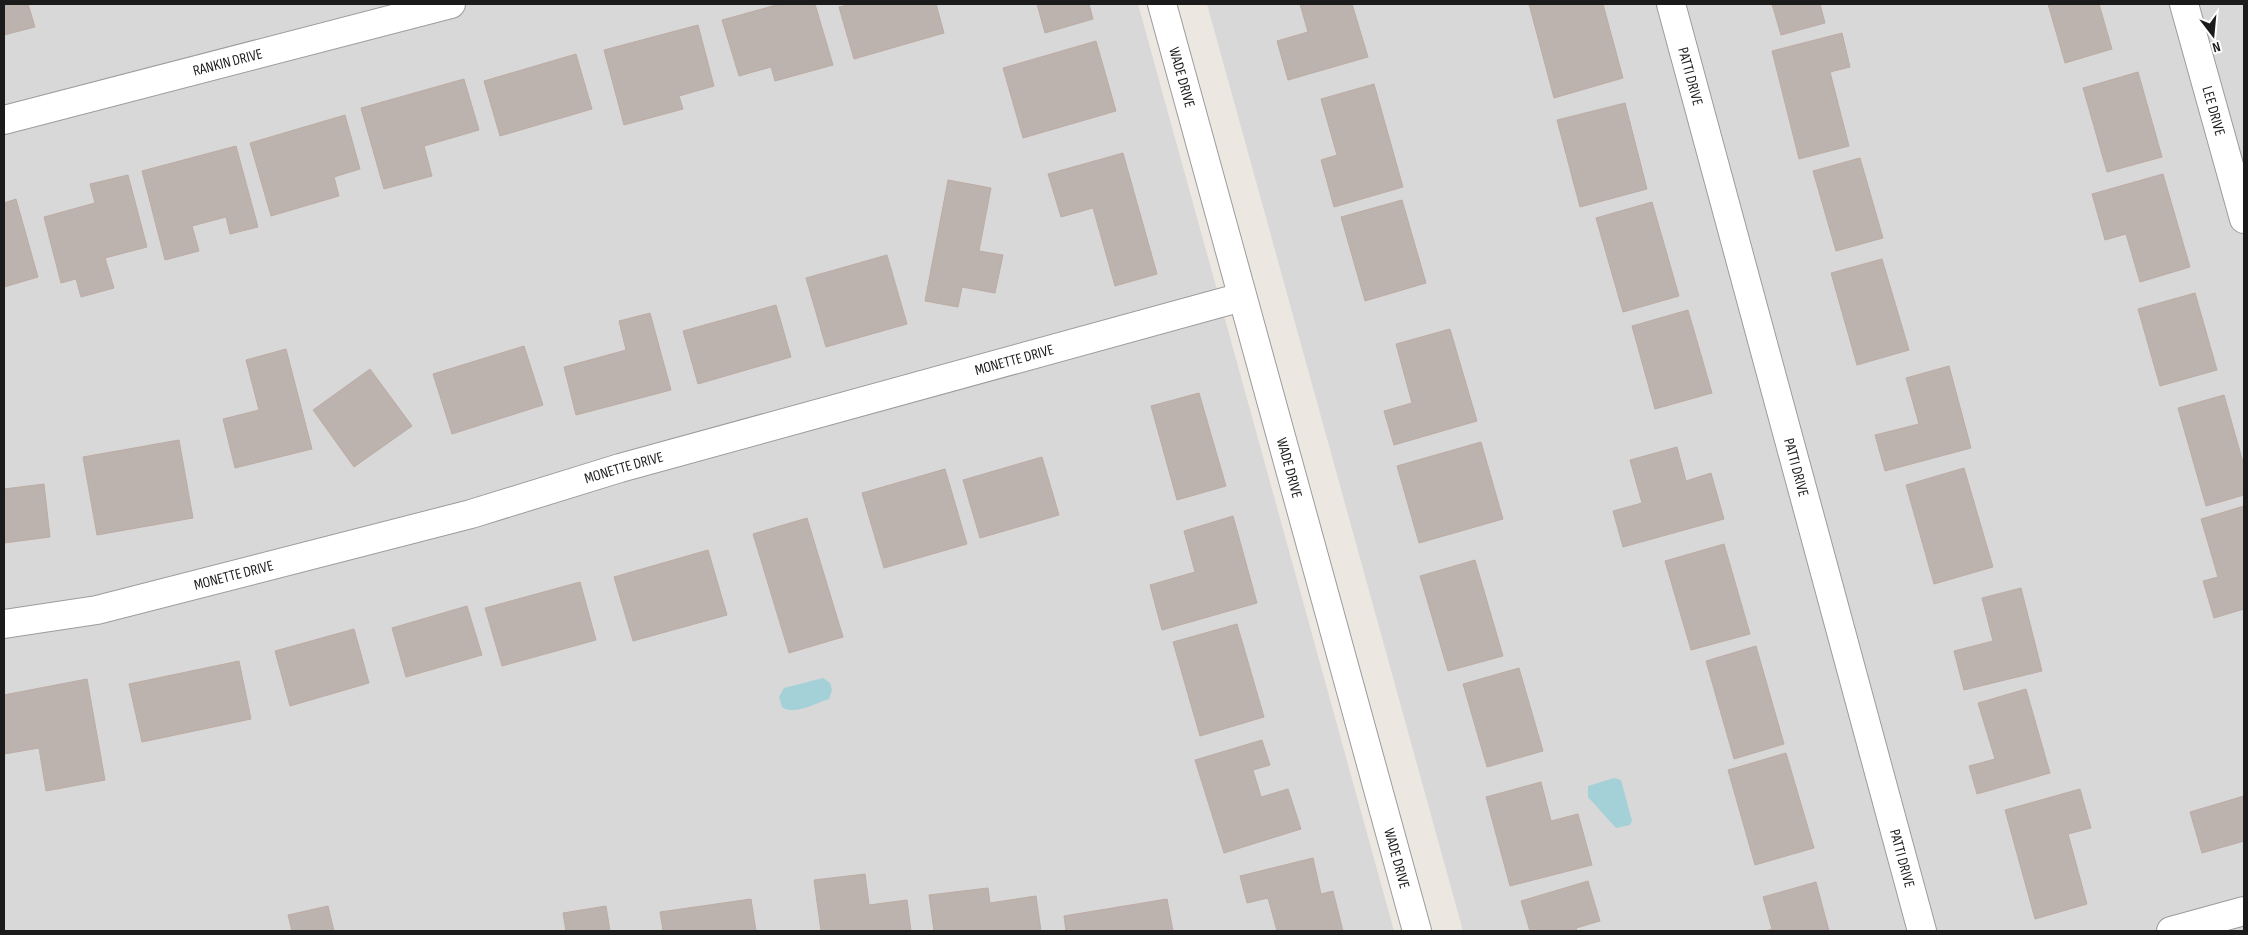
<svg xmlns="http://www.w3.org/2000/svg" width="2248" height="935" viewBox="0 0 2248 935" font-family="'Sofia Sans Condensed',sans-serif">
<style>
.residential{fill:#d9d8d8}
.water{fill:#a4d1d7}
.building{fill:#bcb2ae;stroke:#bcaca4}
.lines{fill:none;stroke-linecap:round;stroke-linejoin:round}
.minor-casing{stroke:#9c9c9c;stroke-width:30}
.tertiary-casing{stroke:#9c9c9c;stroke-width:30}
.minor{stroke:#fff;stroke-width:28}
.tertiary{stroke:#fff;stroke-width:28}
.labels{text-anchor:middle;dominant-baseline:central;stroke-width:4;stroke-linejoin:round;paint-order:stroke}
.street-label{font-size:15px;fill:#1b1b1b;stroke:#fff}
</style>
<rect width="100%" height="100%" fill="#ece7e1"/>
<g class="residential">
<polygon points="4,4 1138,4 1394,931 4,931"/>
<polygon points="1207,4 2244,4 2244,931 1463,931"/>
</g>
<g class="water">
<path d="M823,678l7,5 2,7 -3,9c-13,4 -35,17 -47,8l-3,-10 5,-9z"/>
<polygon points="1614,778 1621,780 1632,821 1630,825 1616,828 1588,797 1588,786"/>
</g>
<g class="building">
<polygon points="4,4 28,4 35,27 4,35"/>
<polygon points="780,4 815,4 833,65 775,81 771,67 739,76 722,20"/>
<polygon points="852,4 936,4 944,33 854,59 839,7"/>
<polygon points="1037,4 1089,4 1093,19 1045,33"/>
<polygon points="1300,4 1352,4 1368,57 1288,80 1277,41 1308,32"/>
<polygon points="1529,4 1603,4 1623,78 1554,98"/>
<polygon points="1772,4 1820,4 1825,23 1781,35"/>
<polygon points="2048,4 2099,4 2112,49 2065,63"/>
<polygon points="698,25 714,86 679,96 683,109 624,125 604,50"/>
<polygon points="1842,33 1850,67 1830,72 1849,146 1799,159 1772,51"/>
<polygon points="1096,41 1116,111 1023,138 1003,68"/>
<polygon points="576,54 592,109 500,136 484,81"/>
<polygon points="2138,72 2162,157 2107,172 2083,88"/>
<polygon points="464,79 479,130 424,146 432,176 384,189 361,108"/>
<polygon points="1374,84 1403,187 1334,207 1321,160 1337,155 1321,99"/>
<polygon points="1625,103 1647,189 1580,207 1557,120"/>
<polygon points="345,115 360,169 334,177 339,196 271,216 250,143"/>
<polygon points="236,146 258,227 230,234 226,217 192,226 199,251 165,260 142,171"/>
<polygon points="1123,153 1157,274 1115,286 1093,208 1061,217 1048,174"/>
<polygon points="1860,158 1883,238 1836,251 1813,171"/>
<polygon points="2163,174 2190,267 2140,282 2126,234 2105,240 2092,194"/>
<polygon points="128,175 147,247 105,258 114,288 81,297 76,279 61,283 44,217 95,203 90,184"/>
<polygon points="948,180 991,188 979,251 1003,255 995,293 962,287 958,307 925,301"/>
<polygon points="16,199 38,277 4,287 4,203"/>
<polygon points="1402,200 1426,283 1365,301 1341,217"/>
<polygon points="1652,202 1679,296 1623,312 1596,218"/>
<polygon points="887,255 907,324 826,347 806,278"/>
<polygon points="1882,259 1909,350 1857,365 1831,273"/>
<polygon points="2195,293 2217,370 2160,386 2138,309"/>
<polygon points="776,305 791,357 698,384 683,331"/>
<polygon points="1688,310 1712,393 1655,409 1632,326"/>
<polygon points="650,313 671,390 576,415 564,367 626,350 619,321"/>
<polygon points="1450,329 1477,421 1394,445 1384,411 1412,403 1396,344"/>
<polygon points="524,346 543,405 452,434 433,374"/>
<polygon points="286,349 312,449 235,468 223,419 259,410 246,360"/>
<polygon points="1949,366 1971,448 1885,471 1875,435 1919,424 1906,378"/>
<polygon points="370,369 412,426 354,467 313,410"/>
<polygon points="1199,393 1226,486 1177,500 1151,406"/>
<polygon points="2224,395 2244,466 2244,495 2206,506 2178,408"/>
<polygon points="179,440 193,518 97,535 83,457"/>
<polygon points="1481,442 1503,519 1419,543 1397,466"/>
<polygon points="1677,447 1686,481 1711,473 1724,519 1623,547 1613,511 1642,503 1630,460"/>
<polygon points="1042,457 1059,515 980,538 963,480"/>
<polygon points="1964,468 1993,567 1934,584 1906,485"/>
<polygon points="945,469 967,544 884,568 862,493"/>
<polygon points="44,484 50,537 4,543 4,489"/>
<polygon points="2244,506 2244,609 2214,618 2203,581 2218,577 2201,519"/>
<polygon points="1233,516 1257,603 1162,630 1150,585 1195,572 1184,531"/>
<polygon points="807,518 843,637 789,653 753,534"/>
<polygon points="1724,544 1750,634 1691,650 1665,561"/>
<polygon points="708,550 727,615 633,641 614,577"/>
<polygon points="1475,560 1503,656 1448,671 1420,576"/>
<polygon points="580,582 596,640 502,666 485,608"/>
<polygon points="2021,588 2042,671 1964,690 1954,651 1993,641 1982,598"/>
<polygon points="467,606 482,655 406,677 392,628"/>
<polygon points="1237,624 1264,717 1200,736 1173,642"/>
<polygon points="354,629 369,683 290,706 275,651"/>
<polygon points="1756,646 1784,744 1734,759 1706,661"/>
<polygon points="239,661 251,719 142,742 129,684"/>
<polygon points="1519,668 1543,751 1487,767 1463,684"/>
<polygon points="87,679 105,780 46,791 39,748 4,754 4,695"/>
<polygon points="2026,689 2050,773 1977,794 1969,766 1995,759 1978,703"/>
<polygon points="1262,740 1270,765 1253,770 1261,797 1288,789 1301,829 1224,853 1195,760"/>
<polygon points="1786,753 1814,848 1755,865 1728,770"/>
<polygon points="1541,782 1551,821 1578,814 1592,865 1510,886 1486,797"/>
<polygon points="2080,789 2091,828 2068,834 2087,904 2035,919 2005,810"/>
<polygon points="2244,796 2244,841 2202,853 2190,812"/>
<polygon points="1313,858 1321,894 1333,891 1343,931 1277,931 1268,898 1247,903 1240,876"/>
<polygon points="865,874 869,905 907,900 911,931 821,931 814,880"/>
<polygon points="1588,881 1600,921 1576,928 1577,931 1530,931 1521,901"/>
<polygon points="1816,882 1829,931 1766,931 1772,929 1763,897"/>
<polygon points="988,888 990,903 1036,896 1041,931 934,931 929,895"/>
<polygon points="751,899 756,931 663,931 660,912"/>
<polygon points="1167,899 1173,931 1066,931 1064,916"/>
<polygon points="328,906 334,931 292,931 288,915"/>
<polygon points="606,906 610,931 566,931 563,913"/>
</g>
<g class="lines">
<defs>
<g id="minor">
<path id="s1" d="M1671,4l251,927"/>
<path id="s2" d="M2184,4l60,215"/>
<path id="s3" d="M4,120l447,-116"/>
<path id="s4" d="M4,624l93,-14 374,-96 149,-46 622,-171"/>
<polyline points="2171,931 2244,911"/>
</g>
<g id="tertiary">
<path id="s5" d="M1162,4l255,927"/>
</g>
</defs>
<use href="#minor" class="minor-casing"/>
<use href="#tertiary" class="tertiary-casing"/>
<use href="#minor" class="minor"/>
<use href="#tertiary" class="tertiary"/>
</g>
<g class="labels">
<g class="street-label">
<text stroke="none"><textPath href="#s3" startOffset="231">RANKIN DRIVE</textPath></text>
<text stroke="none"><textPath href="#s1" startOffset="75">PATTI DRIVE</textPath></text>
<text stroke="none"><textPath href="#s5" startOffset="76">WADE DRIVE</textPath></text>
<text stroke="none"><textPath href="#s2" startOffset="111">LEE DRIVE</textPath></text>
<text stroke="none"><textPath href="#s4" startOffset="1045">MONETTE DRIVE</textPath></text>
<text stroke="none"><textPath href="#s4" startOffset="640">MONETTE DRIVE</textPath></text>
<text stroke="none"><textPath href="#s1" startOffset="480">PATTI DRIVE</textPath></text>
<text stroke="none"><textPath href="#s5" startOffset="481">WADE DRIVE</textPath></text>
<text stroke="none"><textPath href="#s4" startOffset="235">MONETTE DRIVE</textPath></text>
<text stroke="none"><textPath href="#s5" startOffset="886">WADE DRIVE</textPath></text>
<text stroke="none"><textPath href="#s1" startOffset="885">PATTI DRIVE</textPath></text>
</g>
</g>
<rect width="2248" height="935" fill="none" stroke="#1b1b1b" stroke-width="10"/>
<g transform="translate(2213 35) rotate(164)" stroke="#ffffff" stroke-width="4" paint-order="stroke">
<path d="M0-4L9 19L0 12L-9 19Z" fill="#1b1b1b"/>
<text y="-8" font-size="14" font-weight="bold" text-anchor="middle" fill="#1b1b1b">N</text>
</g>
</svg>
